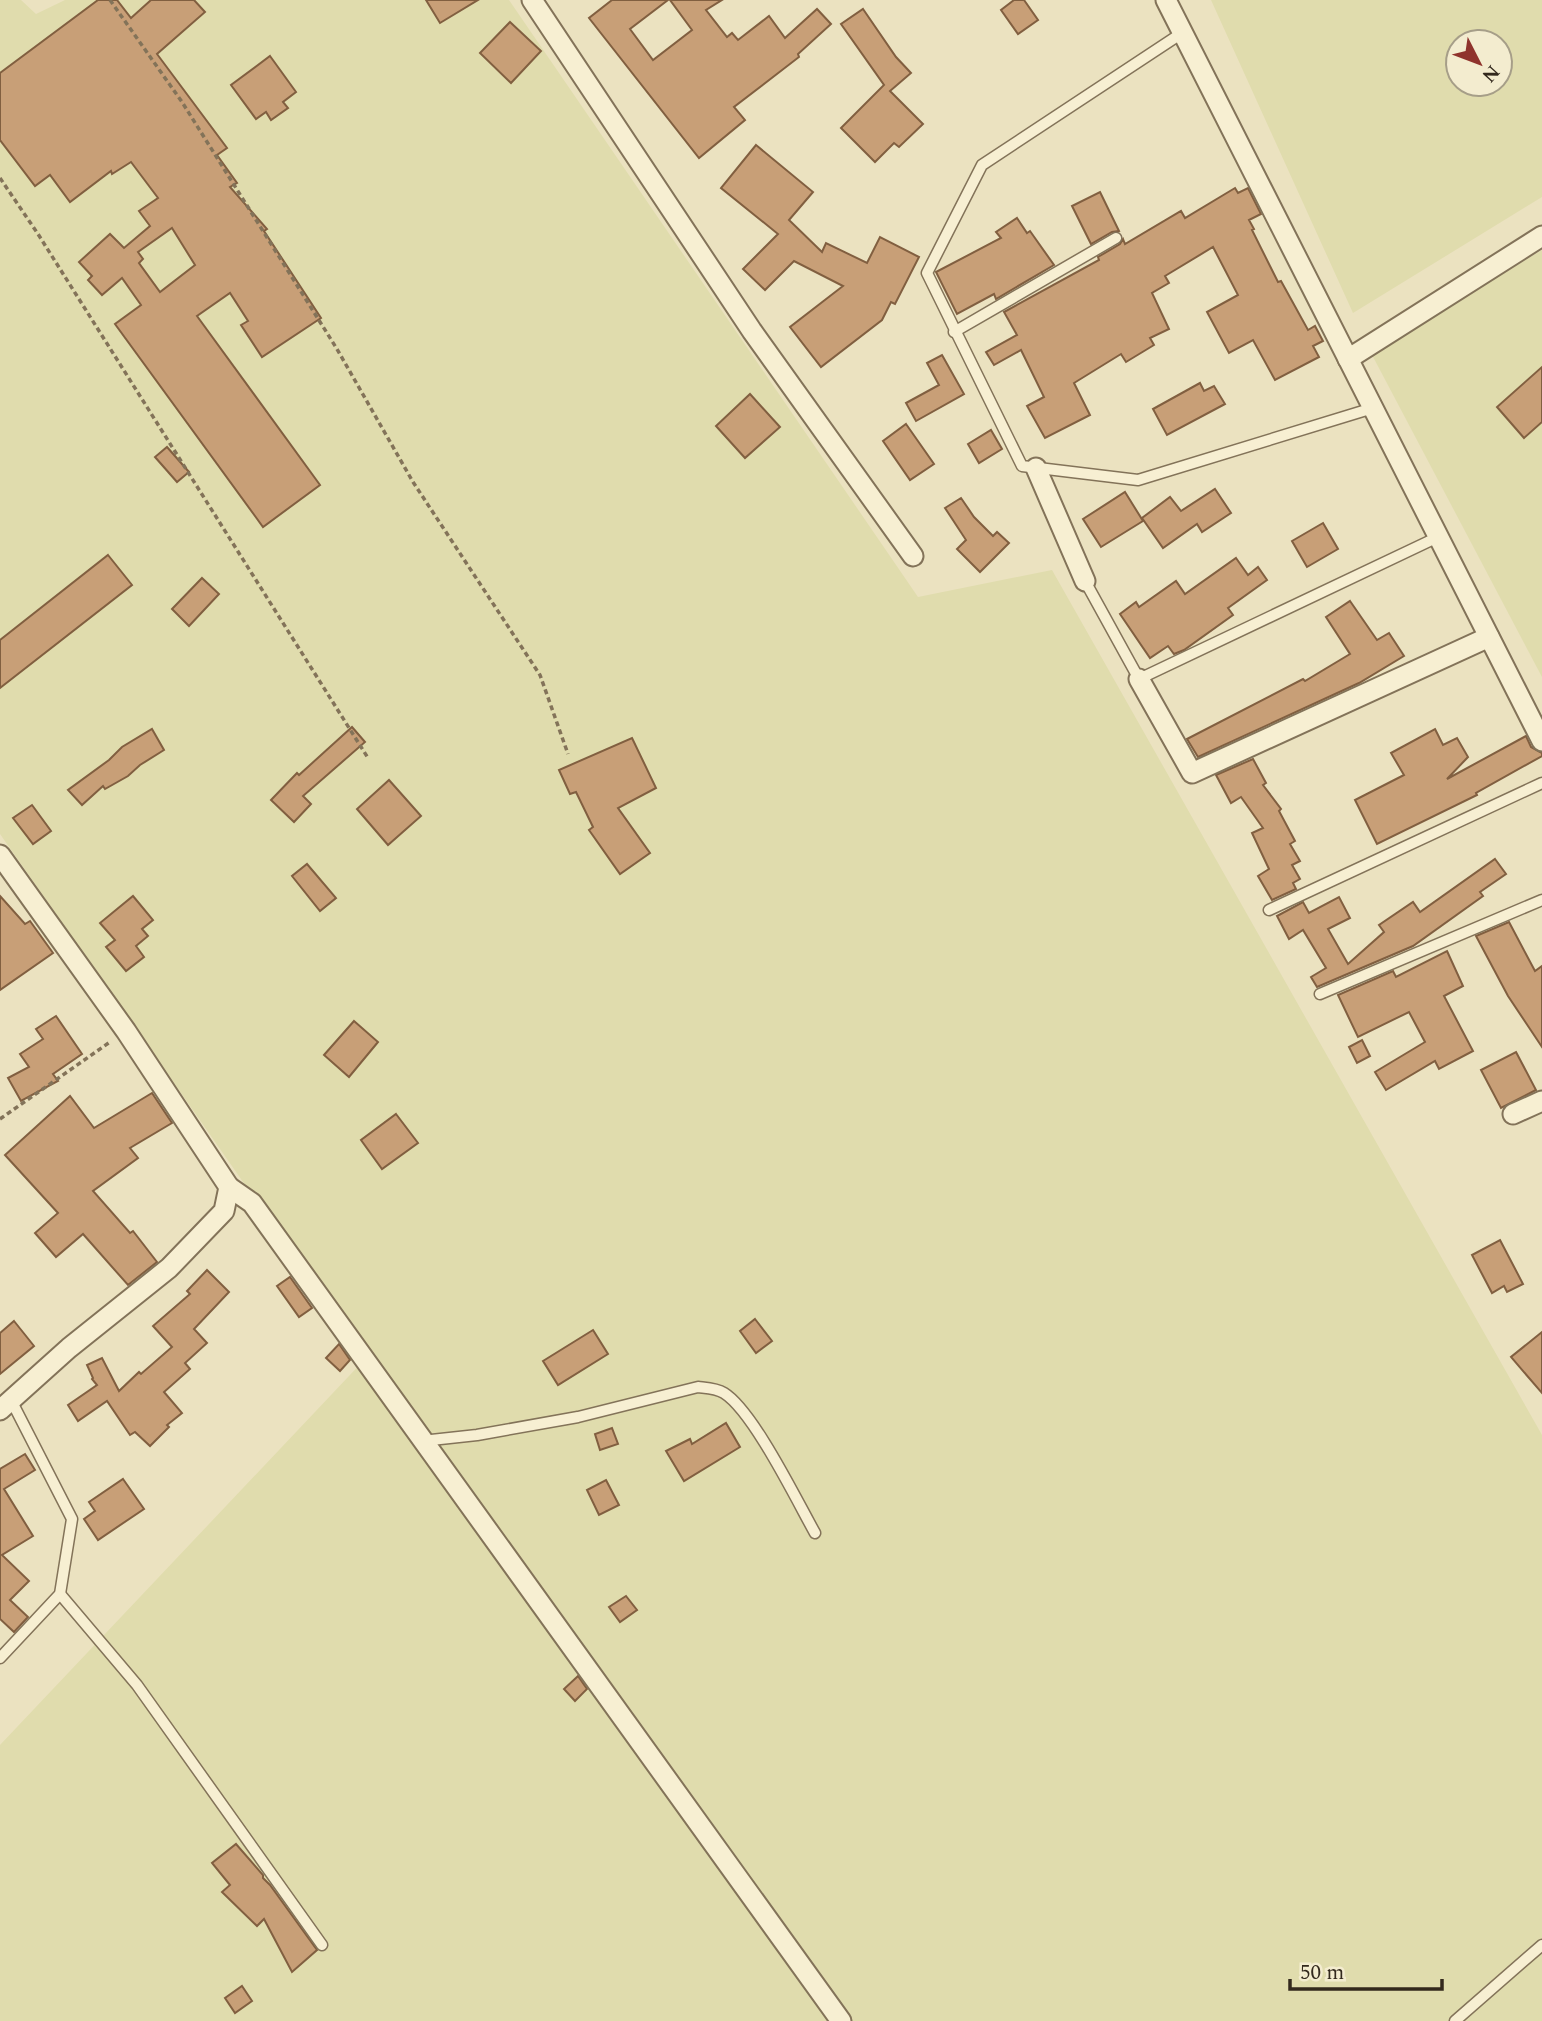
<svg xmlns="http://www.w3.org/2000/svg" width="1542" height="2021" viewBox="0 0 1542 2021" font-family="Spectral,serif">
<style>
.farmland{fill:#e0dcad;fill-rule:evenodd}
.building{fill:#c89f77;stroke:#815f40;stroke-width:2;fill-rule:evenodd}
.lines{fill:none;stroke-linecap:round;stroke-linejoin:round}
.lane-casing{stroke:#837359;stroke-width:13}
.street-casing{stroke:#837359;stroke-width:23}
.path{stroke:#837359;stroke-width:3.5;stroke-dasharray:5 3.5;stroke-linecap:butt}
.lane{stroke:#f7efd2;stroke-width:10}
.street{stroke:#f7efd2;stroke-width:19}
</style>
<rect width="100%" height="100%" fill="#ebe2c0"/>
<g class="farmland">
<polygon points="0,0 21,0 36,14 65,0 509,0 918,597 1052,570 1542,1435 1542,2021 0,2021 0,1745 366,1358 0,834"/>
<path d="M1211,0h331v197l-189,116zM1500,42v42h-42v-42z"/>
<polygon points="1542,250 1542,677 1371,353"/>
</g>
<g class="building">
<path d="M98,0h19l14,18 20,-18h43l11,12 -48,42 70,94 -10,7 20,28 -7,4 37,42 -3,2 57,87 -59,39 -21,-32 7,-4 -18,-28 -33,23 123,169 -57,42 -148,-203 26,-19 -19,-27 -20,17 -14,-15 4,-4 -13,-14 31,-28 14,14 26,-22 -11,-15 19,-13 -27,-36 -19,12 -1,-3 -41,31 -20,-27 -15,11 -35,-46v-67zM172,228l23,37 -35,27 -21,-29 4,-4 -5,-7z"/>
<polygon points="426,0 478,0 440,23"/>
<polygon points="612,0 668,0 630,29 653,60 692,30 670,0 722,0 706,10 727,37 732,33 738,40 769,16 785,38 817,9 831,24 798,54 799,57 734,107 745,120 699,158 589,18"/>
<polygon points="1014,0 1024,0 1038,20 1018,34 1001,10"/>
<polygon points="863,9 896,57 911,73 890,91 923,124 899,147 894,143 875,162 841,128 884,85 841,24"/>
<polygon points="510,22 541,51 511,83 480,53"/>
<polygon points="270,56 296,92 283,102 288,108 271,120 266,112 256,119 231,85"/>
<polygon points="756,145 813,192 789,220 822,252 826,243 867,263 880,237 919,257 895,304 891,302 882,320 821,367 790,327 843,286 794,261 765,290 743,269 778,234 721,188"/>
<polygon points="1235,188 1238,193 1248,188 1261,214 1249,220 1254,229 1252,230 1278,282 1281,281 1308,330 1315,326 1323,341 1313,346 1319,357 1275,380 1253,340 1229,353 1207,312 1238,295 1213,247 1165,276 1169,283 1152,293 1169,329 1150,338 1154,345 1126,362 1121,354 1074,383 1090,415 1045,438 1027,406 1044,397 1021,350 994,365 986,352 1017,335 1004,312 1099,260 1098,257 1120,244 1123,239 1125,244 1181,211 1185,218"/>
<polygon points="1100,192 1119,231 1112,232 1091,244 1072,206"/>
<polygon points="1017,218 1027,233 1030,231 1054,265 996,299 994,294 957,314 936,272 1001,238 996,232"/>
<polygon points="942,355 964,394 916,421 906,403 939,385 927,363"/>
<polygon points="1542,367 1542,422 1524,438 1497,407"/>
<polygon points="1200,383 1204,391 1214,386 1225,404 1167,435 1153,409"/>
<polygon points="750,394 780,427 745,458 716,426"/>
<polygon points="906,424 934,464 910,480 883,441"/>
<polygon points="991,430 1002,449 979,463 968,444"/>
<polygon points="167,447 189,472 177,482 155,457"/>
<polygon points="1215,489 1231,513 1202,532 1197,524 1163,548 1142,518 1170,497 1181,511"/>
<polygon points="1125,492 1143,521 1101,547 1083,519"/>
<polygon points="961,498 974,517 993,536 997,532 1009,543 980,572 957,549 966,540 945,508"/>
<polygon points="1323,523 1338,549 1307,567 1292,541"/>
<polygon points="108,555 132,585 0,688 0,640"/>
<polygon points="1236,558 1248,575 1258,567 1267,580 1228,608 1233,615 1184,650 1174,654 1168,646 1150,658 1120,614 1136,602 1139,607 1176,581 1185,594"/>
<polygon points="202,578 219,594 189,626 172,609"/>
<polygon points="1350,601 1377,640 1389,633 1404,656 1359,683 1198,757 1187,739 1303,679 1305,681 1350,654 1326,617"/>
<polygon points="352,727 365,742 303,796 311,804 294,822 271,800 297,773 299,775"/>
<polygon points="152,729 164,750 140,765 128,776 105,789 103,786 82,805 68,790 109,760 122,747"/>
<polygon points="1435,729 1443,745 1457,738 1468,757 1447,779 1526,736 1531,747 1542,753 1542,756 1476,793 1477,795 1377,844 1355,800 1404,775 1391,753"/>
<polygon points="632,738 656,788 618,808 650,853 620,874 589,830 593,827 576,792 570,794 559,770"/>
<polygon points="1253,759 1266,783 1263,785 1281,809 1279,811 1295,841 1290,844 1300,861 1292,865 1300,879 1293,883 1296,889 1272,900 1258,876 1269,869 1252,833 1263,828 1241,797 1231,803 1216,775"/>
<polygon points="389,780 421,816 388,845 357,809"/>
<polygon points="32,805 51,831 33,844 13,818"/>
<polygon points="1495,859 1506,874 1480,892 1483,896 1413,946 1317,987 1311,977 1326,968 1303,930 1289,939 1277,916 1303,902 1309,913 1339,897 1350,918 1328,929 1348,964 1384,932 1379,925 1413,902 1420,912"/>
<polygon points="307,864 336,898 320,911 292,876"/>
<polygon points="0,896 25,924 30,921 53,953 0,990"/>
<polygon points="133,896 153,920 142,929 148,936 136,946 144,957 126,971 106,947 115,940 100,923"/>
<polygon points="1509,922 1535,971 1542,966 1542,1047 1508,996 1476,936"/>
<polygon points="1447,951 1463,986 1444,996 1473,1051 1439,1069 1435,1061 1386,1090 1375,1072 1425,1042 1409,1012 1358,1037 1338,995 1393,971 1396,977"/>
<polygon points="56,1016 82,1054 53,1074 58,1081 21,1101 8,1078 29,1067 20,1054 43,1039 36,1029"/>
<polygon points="354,1021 378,1042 349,1077 324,1055"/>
<polygon points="1362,1040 1370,1056 1357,1063 1349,1047"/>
<polygon points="1516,1052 1536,1090 1501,1108 1481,1070"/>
<polygon points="152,1093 172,1123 130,1148 138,1158 93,1191 130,1233 133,1231 157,1262 128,1285 83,1234 56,1257 35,1233 58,1213 5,1155 70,1096 94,1128"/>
<polygon points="396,1114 418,1143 382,1169 361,1140"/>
<polygon points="1500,1240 1523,1284 1507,1292 1504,1286 1492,1293 1472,1255"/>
<polygon points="207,1270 229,1292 194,1329 207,1343 185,1363 190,1369 164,1392 182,1413 167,1425 169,1427 150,1446 135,1432 130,1435 107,1401 78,1421 68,1405 97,1385 92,1379 93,1378 87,1365 102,1358 119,1391 139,1372 141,1374 172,1347 153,1326 190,1294 187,1291"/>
<polygon points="290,1277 312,1308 299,1317 277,1286"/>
<polygon points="755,1319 772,1341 756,1353 740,1331"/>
<polygon points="14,1321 34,1346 0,1374 0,1333"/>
<polygon points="593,1330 608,1354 558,1385 543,1361"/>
<polygon points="1542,1332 1542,1393 1511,1357"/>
<polygon points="339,1344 350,1360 340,1371 326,1358"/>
<polygon points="726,1423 740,1447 684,1481 666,1451 690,1439 692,1444"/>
<polygon points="612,1428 618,1444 600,1450 595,1434"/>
<polygon points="25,1454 35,1470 4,1489 33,1536 2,1555 29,1581 10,1600 28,1617 14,1632 0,1619 0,1469"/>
<polygon points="123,1479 144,1509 98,1540 84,1519 95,1511 89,1502"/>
<polygon points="606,1480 619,1505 599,1515 587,1490"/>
<polygon points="626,1596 637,1610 620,1622 609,1607"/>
<polygon points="578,1676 587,1689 575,1701 564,1689"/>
<polygon points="236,1844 263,1875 263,1878 270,1885 317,1950 292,1972 264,1919 257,1926 222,1892 230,1885 212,1863"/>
<polygon points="242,1986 252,2001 235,2013 225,1998"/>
</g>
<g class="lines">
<defs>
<g id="lane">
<polyline points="1182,33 982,165 927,273 1022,466 1138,480 1373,408"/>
<polyline points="954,332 1116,238"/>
<polyline points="1085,581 1139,679 1438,537"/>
<polyline points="1269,910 1542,783"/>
<polyline points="1320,994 1542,900"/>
<path d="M422,1441l55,-6 101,-18 120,-30c9,1 18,1 26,6 29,18 72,106 91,140"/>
<polyline points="60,1594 137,1685 322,1945"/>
<polyline points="0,1658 60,1594 72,1519 11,1400"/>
<polyline points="1455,2021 1542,1945"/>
</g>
<g id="street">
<polyline points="532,0 752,331 913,556"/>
<polyline points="1166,0 1542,741"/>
<polyline points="1348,359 1542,236"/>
<polyline points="1036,468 1085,581"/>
<polyline points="1139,679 1192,773 1489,637"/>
<polyline points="0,855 126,1031 229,1187 224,1211 169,1268 69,1348 0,1410"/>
<polyline points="1513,1114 1542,1101"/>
<polyline points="229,1187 252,1203 841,2021"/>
</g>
</defs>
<use href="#lane" class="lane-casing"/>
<use href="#street" class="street-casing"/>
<g class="path">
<polyline points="110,0 182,102 337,349 413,482 540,675 568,754"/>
<polyline points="0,178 38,234 368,758"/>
<polyline points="0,1119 110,1042"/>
</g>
<use href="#lane" class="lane"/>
<use href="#street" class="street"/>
</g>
<g transform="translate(1479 63) rotate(132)"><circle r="33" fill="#f3eccf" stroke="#a69e88" stroke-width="2"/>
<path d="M0-5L12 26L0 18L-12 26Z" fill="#8f332c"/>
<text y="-10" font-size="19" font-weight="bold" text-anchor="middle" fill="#33291d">N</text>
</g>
<path d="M1290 1979v10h152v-10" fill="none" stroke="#33291d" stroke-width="3.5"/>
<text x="1300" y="1979" font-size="21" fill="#33291d" stroke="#f3eccf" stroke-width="5" paint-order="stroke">50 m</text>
</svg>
